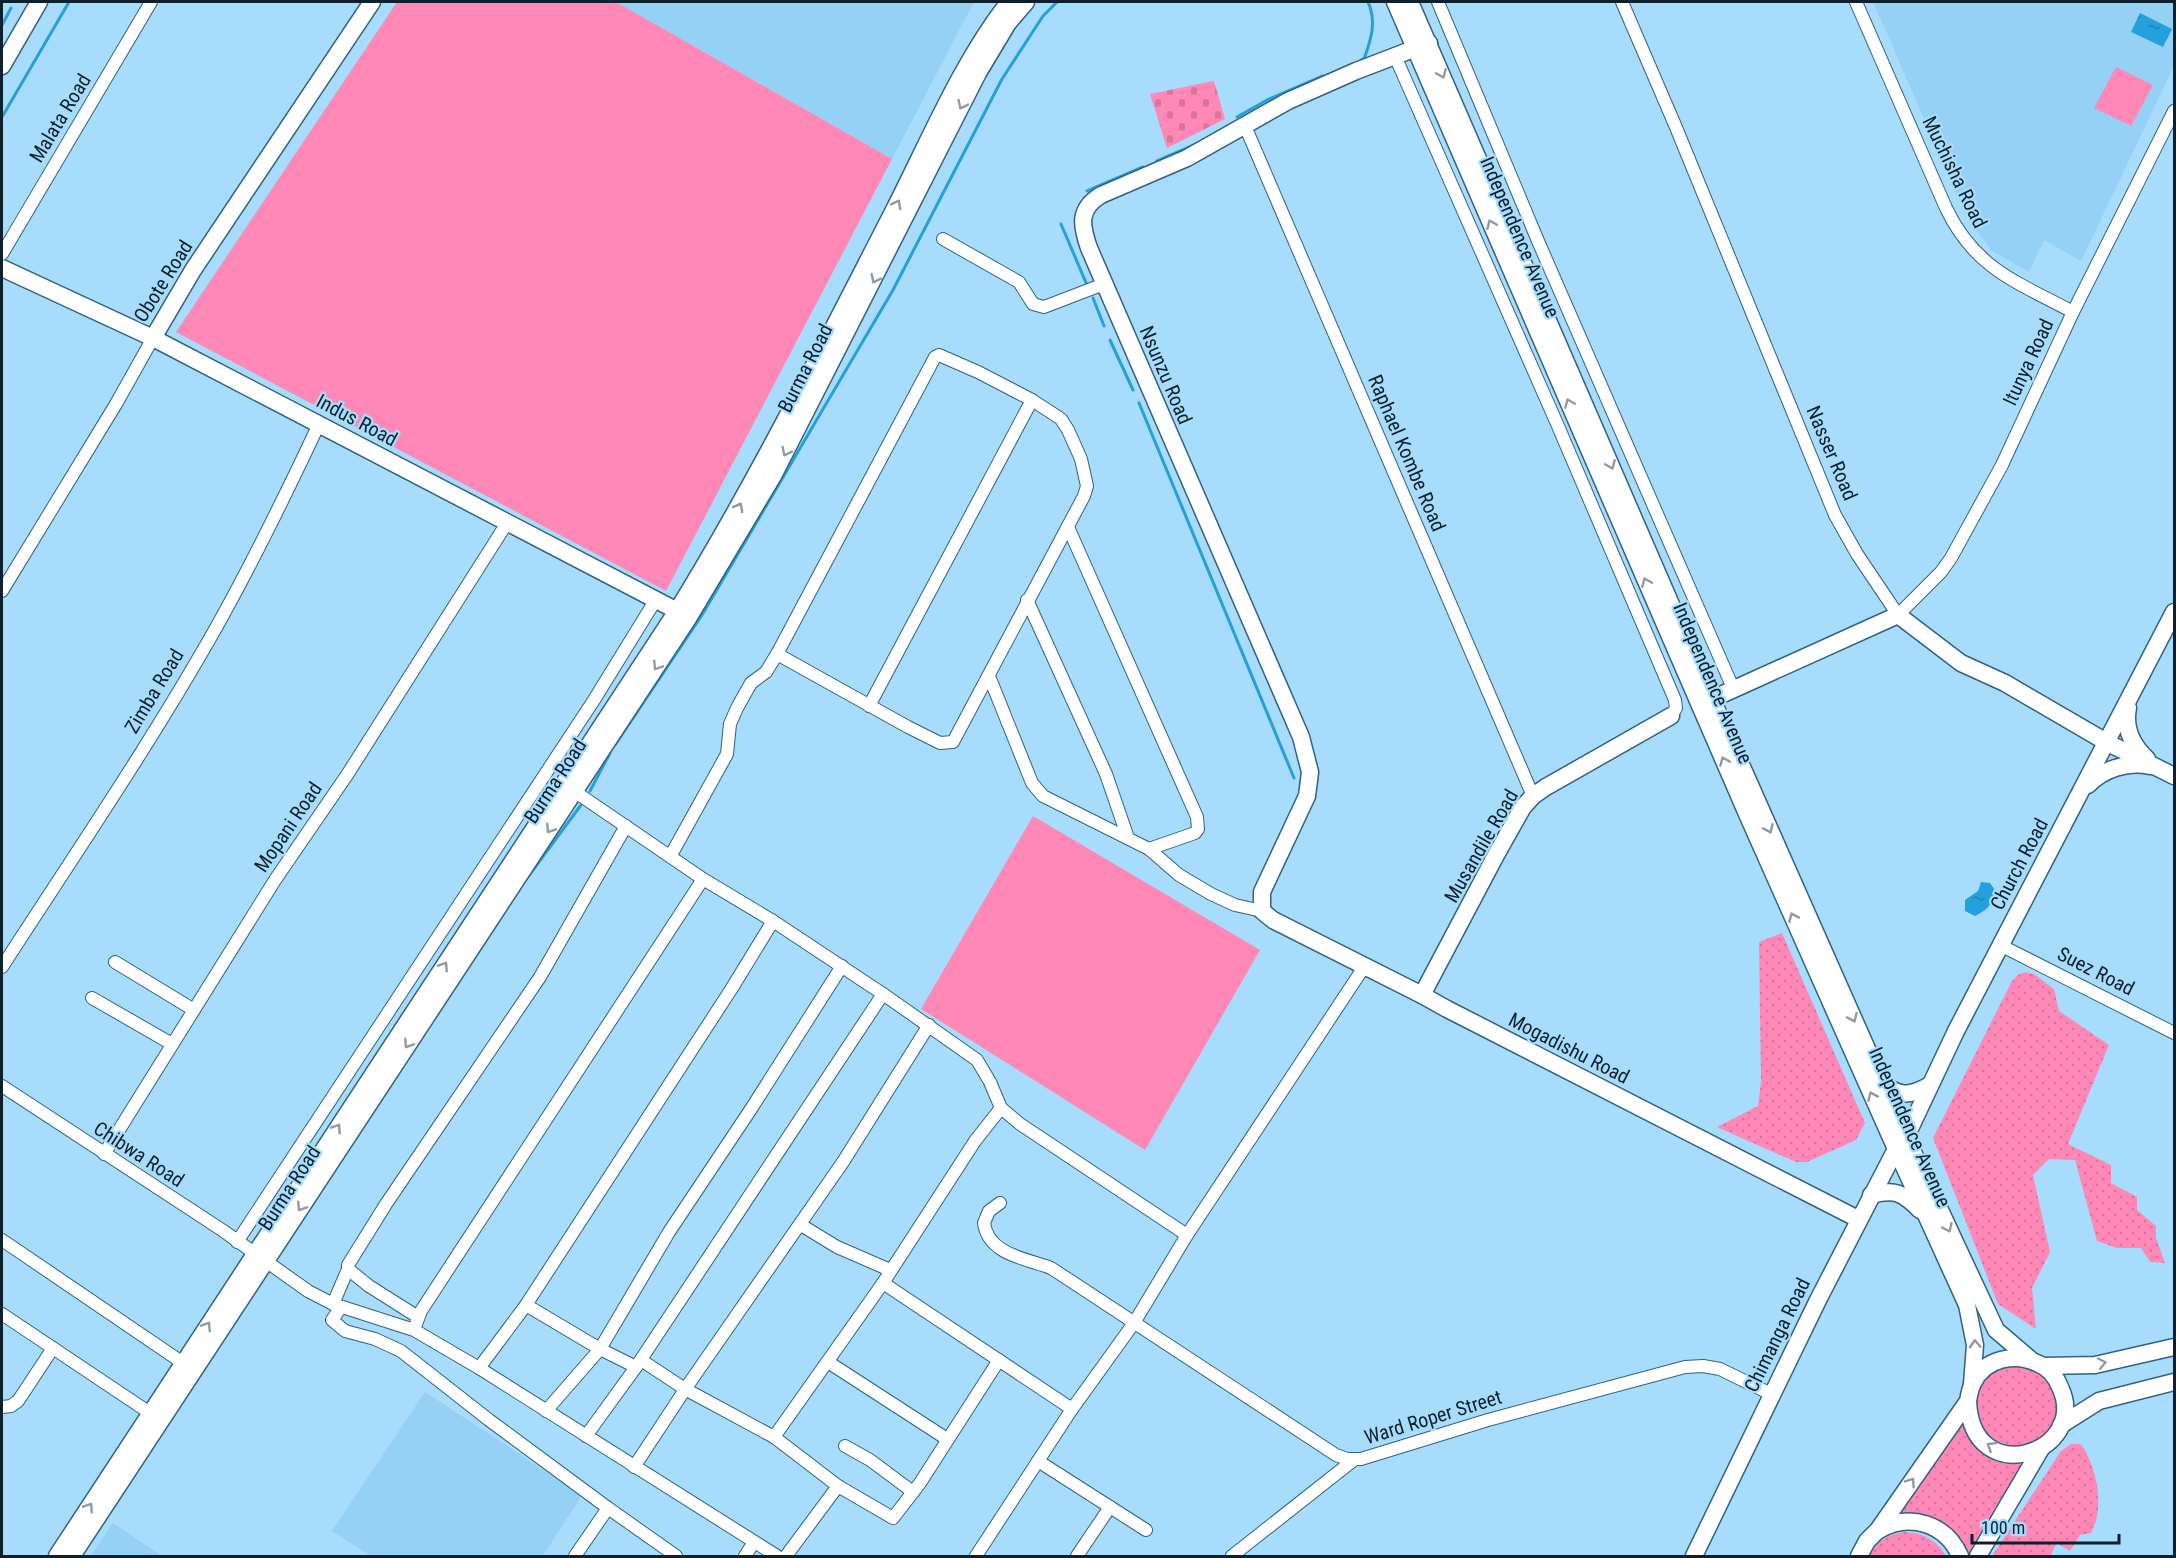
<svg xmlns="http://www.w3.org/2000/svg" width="2176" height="1558" viewBox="0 0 2176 1558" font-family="'Roboto Condensed',sans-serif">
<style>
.built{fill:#95d0f5}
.grass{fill:url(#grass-dots)}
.cemetery{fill:url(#cemetery-stones)}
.garden{fill:#ff88b6}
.water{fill:url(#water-ripples)}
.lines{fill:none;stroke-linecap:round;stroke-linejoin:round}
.stream{stroke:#24a0dd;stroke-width:3}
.street-casing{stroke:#31627f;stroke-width:14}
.secondary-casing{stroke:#31627f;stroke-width:19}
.street{stroke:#fff;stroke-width:12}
.secondary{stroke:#fff;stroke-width:16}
.oneway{stroke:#929ba0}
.labels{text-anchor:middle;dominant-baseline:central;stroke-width:4.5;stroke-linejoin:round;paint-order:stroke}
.street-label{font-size:20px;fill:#0c212d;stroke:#a8dcfc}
</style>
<defs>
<pattern id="grass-dots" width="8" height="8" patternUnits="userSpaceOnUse" patternTransform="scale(1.5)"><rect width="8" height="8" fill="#ff88b6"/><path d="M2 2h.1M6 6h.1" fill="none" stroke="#d9759d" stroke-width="1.8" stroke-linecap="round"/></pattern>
<pattern id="cemetery-stones" width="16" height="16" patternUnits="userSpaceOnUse" patternTransform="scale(1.5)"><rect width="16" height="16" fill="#ff88b6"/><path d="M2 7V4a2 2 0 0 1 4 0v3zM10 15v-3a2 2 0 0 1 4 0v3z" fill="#d9759d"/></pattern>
<pattern id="water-ripples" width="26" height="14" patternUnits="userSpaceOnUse" patternTransform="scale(1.5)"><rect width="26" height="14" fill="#24a0dd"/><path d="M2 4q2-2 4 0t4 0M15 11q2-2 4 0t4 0" fill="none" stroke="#1e82b4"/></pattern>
</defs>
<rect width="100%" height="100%" fill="#a8dcfc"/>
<g class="built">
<polygon points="616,2 974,2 892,159"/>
<polygon points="1873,2 2174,2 2174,66 2081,261 2044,240 2029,272 1992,251 1968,219"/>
<polygon points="425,1392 582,1495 543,1556 371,1556 332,1531"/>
<polygon points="113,1522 113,1523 162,1556 91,1556"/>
</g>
<g class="grass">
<polygon points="1782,933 1865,1123 1856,1140 1807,1162 1796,1162 1717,1127 1758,1106 1761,1082 1759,942"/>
<polygon points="2026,972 2034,974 2054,989 2059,1011 2109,1045 2068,1144 2111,1165 2111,1183 2137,1197 2137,1210 2156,1226 2156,1238 2165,1263 2150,1262 2141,1248 2117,1248 2097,1241 2075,1160 2049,1159 2033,1175 2050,1252 2032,1288 2036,1329 1998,1304 1933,1138 2012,981 2018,975"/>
<polygon points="2021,1359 2059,1388 2055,1427 2029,1446 2007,1446 1994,1440 1983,1429 1975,1399 1984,1376"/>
<path d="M1961,1417c8,31 32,48 63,45l-53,94h-5c-21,-27 -28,-47 -68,-42z"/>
<path d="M2071,1444h9l3,3c14,23 22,61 8,86l-11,2 -10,16 -13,-8 -6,11 4,2h-63l69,-105z"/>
<path d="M1905,1532c19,1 32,9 41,24h-78c8,-15 21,-22 37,-24z"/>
</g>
<polygon class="cemetery" points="1214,81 1225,119 1167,148 1150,94"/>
<g class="garden">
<polygon points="397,2 616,2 892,159 666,591 176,332"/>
<polygon points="2116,67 2153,85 2131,126 2094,108"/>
<polygon points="1033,816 1260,950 1145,1150 921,1009"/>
</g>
<g class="water">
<polygon points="2140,13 2172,29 2163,47 2131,32"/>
<path d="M1981,882l9,1 6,9c-4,13 -9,18 -21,24l-10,-5v-11l13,-9z"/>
</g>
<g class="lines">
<g class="stream">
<polyline points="2,25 11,8"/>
<path d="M1361,60l3,-1c7,-19 13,-38 4,-57"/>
<polyline points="2,117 69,2"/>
<polyline points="1237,117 1267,100 1323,76"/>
<polyline points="1157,161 1194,145"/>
<polyline points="1087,191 1143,167"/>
<polyline points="1061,224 1087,285"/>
<polyline points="1093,298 1104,326"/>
<polyline points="1110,340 1133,390"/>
<polyline points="1139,403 1294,778"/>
<polyline points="615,745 702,615 893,290 1002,79 1043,16 1057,2"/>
<polyline points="590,791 610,753"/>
<polyline points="527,878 581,805"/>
</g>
<defs>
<g id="street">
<polyline points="1438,2 1538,241 1733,688"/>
<polyline points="1622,2 1675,125 1835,515 1857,554 1898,615 1941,572 1951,558 2002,465 2073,312 2174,111"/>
<path d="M1856,2l90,206c29,61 71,74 127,104"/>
<polyline points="1395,56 1558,426 1675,700 1676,708 1671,716"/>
<polyline points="1245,126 1533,796"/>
<polyline points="943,239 1019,282 1033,304 1044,307 1104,284"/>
<polyline points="2,254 151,2"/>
<polyline points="1068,527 1197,817 1198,829 1195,833 1149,849"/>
<polyline points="2,591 116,404 153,338"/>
<polyline points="1027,600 1106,774 1128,838"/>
<polyline points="989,676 1032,783 1043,796 1149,849 1179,875 1211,894 1235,905 1262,911"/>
<polyline points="869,706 1032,400"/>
<polyline points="574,791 703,879 773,921 883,994 977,1060 990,1082 1001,1108 1020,1124 1187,1235"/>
<polyline points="671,855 727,754 730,724 737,708 751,683 766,672 777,654 935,357 939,355 978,372 1032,400 1061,419 1068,430 1081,459 1087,486 1084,496 953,742 940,743 908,727 777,654"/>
<polyline points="2000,945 2174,1033"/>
<polyline points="115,962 194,1010"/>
<path d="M2,967c73,-113 149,-224 215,-341 37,-66 70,-134 102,-202"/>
<polyline points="92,998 172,1044"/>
<polyline points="2,1086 222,1230 308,1291 333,1304 414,1330 479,1368 777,1556"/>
<polyline points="104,1154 275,880 347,775 507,523"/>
<path d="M1000,1203l-11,8 -5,12c4,32 44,36 67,45l285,187 11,4h14l127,-39 197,-53 18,-1 17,3 51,25"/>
<polyline points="801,1225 837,1247 890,1270"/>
<polyline points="2,1240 183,1363"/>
<polyline points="237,1242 594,700 655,601"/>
<polyline points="883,1283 1072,1409"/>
<polyline points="333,1304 348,1269"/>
<polyline points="526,1305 600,1349 636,1367"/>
<polyline points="341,1307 332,1320 345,1331 375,1339 401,1351 489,1420 608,1508 575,1556"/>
<polyline points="2,1314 150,1413"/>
<polyline points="418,1317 369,1286 348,1269 348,1265 386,1204 540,977 626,826"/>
<polyline points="416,1324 421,1311 703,879"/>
<polyline points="641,1360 685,1389 774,1437 838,1486 893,1518 920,1483 999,1360"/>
<polyline points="828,1362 947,1439"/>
<polyline points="479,1368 526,1305 732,988 773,921"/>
<polyline points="2,1407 11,1406 18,1401 53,1348"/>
<polyline points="546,1411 600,1349 669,1232 751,1109 842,966"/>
<polyline points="586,1436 636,1367 883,994"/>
<polyline points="774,1437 883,1283 975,1141 1001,1108"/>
<polyline points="845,1446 870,1460 913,1492"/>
<polyline points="1038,1461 1146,1530"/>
<polyline points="634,1467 688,1385 843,1162 929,1025"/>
<polyline points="608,1508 676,1556"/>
<polyline points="745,1556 754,1542"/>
<polyline points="786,1556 838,1486"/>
<polyline points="976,1556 1072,1409 1134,1323 1187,1235 1364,967"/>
<polyline points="1077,1556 1110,1507"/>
<polyline points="1232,1556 1355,1459"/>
</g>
<g id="secondary">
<polyline points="1395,2 1747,814 1896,1149 1967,1305 1975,1345 1972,1384"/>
<polyline points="1410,2 1712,699 1906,1137 1996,1330 2030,1359"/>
<path d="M1429,43l-73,28 -68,30 -101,57 -86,37c-23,14 -20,30 -12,53l212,489 9,35 -3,24 -45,96v19l11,9 149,75 25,14 411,210"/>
<polyline points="2,66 39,2"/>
<polyline points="2,268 153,338 685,615"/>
<polyline points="153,338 193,270 372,2"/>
<polyline points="1712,699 1898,615 1961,663 2005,683 2108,743 2174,776"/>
<path d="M2128,708c-4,20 4,37 19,51"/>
<path d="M2088,785c15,-16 40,-24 62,-19"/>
<polyline points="1422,995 1496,855 1523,807 1533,796 1546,787 1671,716"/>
<path d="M1881,1081c17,17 30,15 49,4"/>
<path d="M1871,1195c24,-6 31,-3 49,15"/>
<polyline points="2044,1366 2095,1365 2174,1347"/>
<polyline points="2061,1425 2099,1401 2174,1382"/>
<path d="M1879,1530c31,-18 67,-6 81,26"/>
<path d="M57,1556l620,-945c80,-130 148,-267 218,-403 34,-67 68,-148 114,-206"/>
<polyline points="72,1556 689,617 773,476 978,73 1008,23 1026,2"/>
<polyline points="1694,1556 1818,1300 1896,1149 1906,1137 1956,1031 2174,612"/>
<path d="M1859,1556l8,-15 11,-11 90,-129c1,-6 2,-12 5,-18 12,-25 43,-31 66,-19 10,4 17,13 21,23 31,65 -88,106 -92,14"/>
<polyline points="1978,1556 2042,1447"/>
</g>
</defs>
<use href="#street" class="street-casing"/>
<use href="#secondary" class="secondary-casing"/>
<use href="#street" class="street"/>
<use href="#secondary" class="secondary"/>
</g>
<defs><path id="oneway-chevron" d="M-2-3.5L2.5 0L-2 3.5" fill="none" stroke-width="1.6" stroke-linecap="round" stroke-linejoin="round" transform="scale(1.5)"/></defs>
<g class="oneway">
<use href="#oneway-chevron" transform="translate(1442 74) rotate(67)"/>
<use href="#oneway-chevron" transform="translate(962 105) rotate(116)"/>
<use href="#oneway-chevron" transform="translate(897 204) rotate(-63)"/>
<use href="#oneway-chevron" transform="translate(1491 224) rotate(-113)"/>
<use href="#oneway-chevron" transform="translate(875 279) rotate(117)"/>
<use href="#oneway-chevron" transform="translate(1569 403) rotate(-113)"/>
<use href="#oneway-chevron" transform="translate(786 452) rotate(117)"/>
<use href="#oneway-chevron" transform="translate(1611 465) rotate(67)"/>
<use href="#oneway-chevron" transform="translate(739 507) rotate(-61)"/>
<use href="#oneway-chevron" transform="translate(1646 582) rotate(-113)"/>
<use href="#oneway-chevron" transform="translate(657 666) rotate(123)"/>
<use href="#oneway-chevron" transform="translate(1724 761) rotate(-113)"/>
<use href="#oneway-chevron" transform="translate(550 829) rotate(123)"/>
<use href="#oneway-chevron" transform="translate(1769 829) rotate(66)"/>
<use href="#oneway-chevron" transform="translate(1793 917) rotate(-114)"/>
<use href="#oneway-chevron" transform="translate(444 966) rotate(-57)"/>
<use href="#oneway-chevron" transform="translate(1853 1018) rotate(66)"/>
<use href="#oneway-chevron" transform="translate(408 1044) rotate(123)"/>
<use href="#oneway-chevron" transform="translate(1872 1096) rotate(-114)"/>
<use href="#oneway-chevron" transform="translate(337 1128) rotate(-57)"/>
<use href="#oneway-chevron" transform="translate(301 1207) rotate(123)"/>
<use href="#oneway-chevron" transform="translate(1948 1228) rotate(65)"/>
<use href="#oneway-chevron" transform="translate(207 1326) rotate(-57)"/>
<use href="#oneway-chevron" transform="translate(1975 1344) rotate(-93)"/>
<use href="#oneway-chevron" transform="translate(2102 1363) rotate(-12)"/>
<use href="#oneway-chevron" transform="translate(1991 1446) rotate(-148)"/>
<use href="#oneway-chevron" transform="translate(1911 1482) rotate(-55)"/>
<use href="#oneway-chevron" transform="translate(89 1507) rotate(-57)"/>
</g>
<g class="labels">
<g class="street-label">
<text transform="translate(60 118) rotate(-59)">Malata Road</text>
<text transform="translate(1955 172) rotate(64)">Muchisha Road</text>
<text transform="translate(1520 237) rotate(67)">Independence Avenue</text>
<text transform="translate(163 281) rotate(-58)">Obote Road</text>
<text transform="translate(2028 362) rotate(-65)">Itunya Road</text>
<text transform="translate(805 368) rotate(-63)">Burma Road</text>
<text transform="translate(1166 375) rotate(67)">Nsunzu Road</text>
<text transform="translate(357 420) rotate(28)">Indus Road</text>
<text transform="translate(1407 453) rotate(67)">Raphael Kombe Road</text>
<text transform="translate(1832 453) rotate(67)">Nasser Road</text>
<text transform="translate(1713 683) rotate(67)">Independence Avenue</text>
<text transform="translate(154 691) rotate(-59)">Zimba Road</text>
<text transform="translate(555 781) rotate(-57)">Burma Road</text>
<text transform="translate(288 827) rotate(-56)">Mopani Road</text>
<text transform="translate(1481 846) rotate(-60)">Musandile Road</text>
<text transform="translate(2019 864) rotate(-62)">Church Road</text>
<text transform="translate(2096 971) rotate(27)">Suez Road</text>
<text transform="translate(1569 1048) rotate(27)">Mogadishu Road</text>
<text transform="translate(1910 1127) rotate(66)">Independence Avenue</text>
<text transform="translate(139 1154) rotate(33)">Chibwa Road</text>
<text transform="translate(289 1188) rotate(-57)">Burma Road</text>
<text transform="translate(1777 1335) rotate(-64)">Chimanga Road</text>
<text transform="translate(1433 1417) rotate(-17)">Ward Roper Street</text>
</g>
</g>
<rect width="2176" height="1558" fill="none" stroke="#0c212d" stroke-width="6"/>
<path d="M1972 1534v9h147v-9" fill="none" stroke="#0c212d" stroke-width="3"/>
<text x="1981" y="1534" font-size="18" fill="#0c212d" stroke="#a8dcfc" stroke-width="4.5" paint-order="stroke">100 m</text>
</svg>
